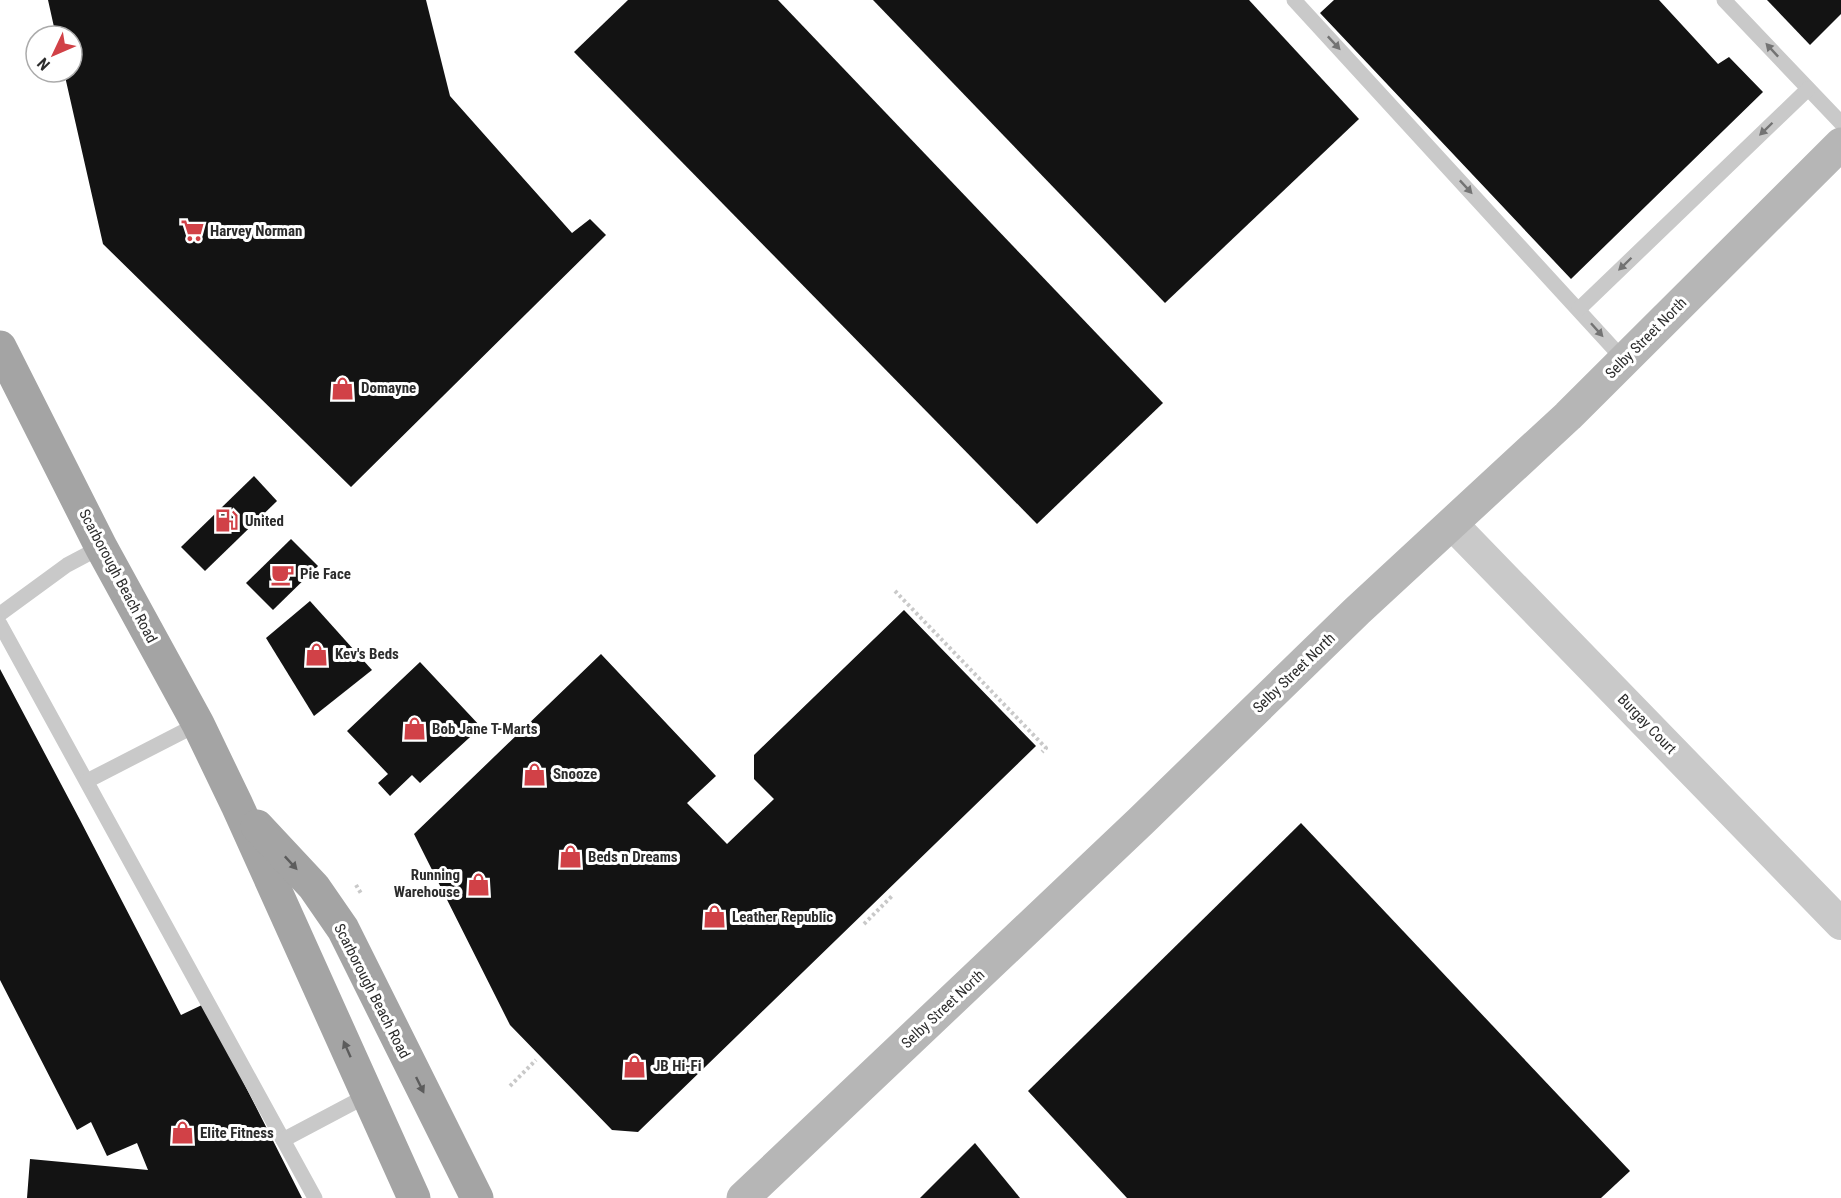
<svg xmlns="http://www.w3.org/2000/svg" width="1841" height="1198" viewBox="0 0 1841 1198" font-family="'Roboto Condensed',sans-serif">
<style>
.building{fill:#131313}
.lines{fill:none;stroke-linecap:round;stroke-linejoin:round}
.path{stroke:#c9c9c9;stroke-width:4;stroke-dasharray:3 3;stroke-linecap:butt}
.service{stroke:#c9c9c9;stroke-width:15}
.minor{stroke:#c9c9c9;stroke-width:32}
.secondary{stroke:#b6b6b6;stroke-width:33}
.primary{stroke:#a4a4a4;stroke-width:33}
.oneway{fill:#737373}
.oneway2{fill:#5c5c5c}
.labels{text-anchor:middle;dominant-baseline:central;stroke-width:6;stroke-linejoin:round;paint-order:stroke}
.poi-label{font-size:15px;font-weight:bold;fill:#2c2c2c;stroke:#fff;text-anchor:start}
.street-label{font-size:15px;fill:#2c2c2c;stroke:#fff}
</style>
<rect width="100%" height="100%" fill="#fff"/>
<g class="building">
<polygon points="48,0 426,0 450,96 572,233 590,219 606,235 351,487 103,244 64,72 72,72 72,36 56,36"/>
<polygon points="628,0 778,0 1163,403 1037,524 574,52"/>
<polygon points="873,0 1249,0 1359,119 1165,303"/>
<polygon points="1334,0 1659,0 1718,64 1729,57 1763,92 1571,279 1320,13"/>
<polygon points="1767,0 1841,0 1841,14 1810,45"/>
<polygon points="254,476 277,501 205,571 181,547"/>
<polygon points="291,539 318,566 273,610 246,583"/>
<polygon points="310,601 372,670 314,716 266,638"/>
<polygon points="904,610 1036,746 638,1132 612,1130 510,1025 414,834 601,654 716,776 687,803 727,844 774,799 754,779 754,755"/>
<polygon points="420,662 481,727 420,783 412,775 390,796 378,783 388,774 347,731"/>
<polygon points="0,669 79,818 181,1015 204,1004 302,1198 27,1198 30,1159 148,1170 137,1143 107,1156 91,1122 77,1130 0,980"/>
<polygon points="1301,823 1630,1171 1601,1198 1127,1198 1028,1091"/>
<polygon points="975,1143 1020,1198 920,1198"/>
</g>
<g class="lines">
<g class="path">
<polyline points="895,591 1046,748 1042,752"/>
<polyline points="356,885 362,895"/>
<polyline points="864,924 893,895"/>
<polyline points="510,1086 536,1060"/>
</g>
<g class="service">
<polyline points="1294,0 1624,360"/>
<polyline points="1724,0 1841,123"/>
<polyline points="1579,309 1808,89"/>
<polyline points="0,614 67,565 101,547"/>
<polyline points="0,624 315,1198"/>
<polyline points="87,781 198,724"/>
<polyline points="283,1140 368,1095"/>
</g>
<polyline class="minor" points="1452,524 1841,924"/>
<polyline class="secondary" points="743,1198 1141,821 1357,611 1568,416 1841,144"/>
<g class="primary">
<polyline points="0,347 101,547 198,724 237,805 414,1198"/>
<polyline points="257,826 314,887 343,929 477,1198"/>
</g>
</g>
<defs><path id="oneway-solid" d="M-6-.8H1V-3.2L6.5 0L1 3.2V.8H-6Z" transform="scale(1.5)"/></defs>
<g class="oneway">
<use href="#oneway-solid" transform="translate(1334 43) rotate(47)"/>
<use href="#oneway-solid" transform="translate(1772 50) rotate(-133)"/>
<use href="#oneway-solid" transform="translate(1766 129) rotate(136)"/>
<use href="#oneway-solid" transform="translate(1466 187) rotate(47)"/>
<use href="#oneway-solid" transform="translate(1625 264) rotate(136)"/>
<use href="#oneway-solid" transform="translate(1597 330) rotate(48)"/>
</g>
<g class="oneway2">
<use href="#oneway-solid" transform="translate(291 863) rotate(47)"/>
<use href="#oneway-solid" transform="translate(347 1049) rotate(-114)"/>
<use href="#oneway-solid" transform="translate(420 1085) rotate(64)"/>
</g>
<defs>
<symbol id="supermarket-bare" viewBox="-9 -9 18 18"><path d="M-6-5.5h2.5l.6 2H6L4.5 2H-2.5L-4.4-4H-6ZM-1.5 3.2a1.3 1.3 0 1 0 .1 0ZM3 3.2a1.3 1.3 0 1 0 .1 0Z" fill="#d14147" stroke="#fff" stroke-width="2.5" paint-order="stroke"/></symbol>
<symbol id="shop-bare" viewBox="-9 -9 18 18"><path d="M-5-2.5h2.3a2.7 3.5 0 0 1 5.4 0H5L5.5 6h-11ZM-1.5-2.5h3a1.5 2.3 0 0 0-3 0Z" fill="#d14147" stroke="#fff" stroke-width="2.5" paint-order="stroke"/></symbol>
<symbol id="fuel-bare" viewBox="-9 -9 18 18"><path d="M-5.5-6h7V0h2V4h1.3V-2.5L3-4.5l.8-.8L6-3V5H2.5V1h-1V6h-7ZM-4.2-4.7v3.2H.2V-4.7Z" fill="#d14147" stroke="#fff" stroke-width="2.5" paint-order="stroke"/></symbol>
<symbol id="cafe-bare" viewBox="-9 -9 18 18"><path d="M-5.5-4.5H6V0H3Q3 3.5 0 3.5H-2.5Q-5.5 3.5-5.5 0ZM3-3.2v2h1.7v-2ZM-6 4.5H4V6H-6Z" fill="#d14147" stroke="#fff" stroke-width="2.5" paint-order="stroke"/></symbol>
</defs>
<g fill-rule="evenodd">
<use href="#supermarket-bare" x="176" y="214" width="33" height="33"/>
<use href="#shop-bare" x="326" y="372" width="33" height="33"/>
<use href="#fuel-bare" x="210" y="504" width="33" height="33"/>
<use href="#cafe-bare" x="266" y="558" width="33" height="33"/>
<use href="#shop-bare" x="300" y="638" width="33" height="33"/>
<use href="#shop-bare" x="398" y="712" width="33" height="33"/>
<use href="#shop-bare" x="518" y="758" width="33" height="33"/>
<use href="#shop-bare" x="554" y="840" width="33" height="33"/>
<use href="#shop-bare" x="462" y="868" width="33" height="33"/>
<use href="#shop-bare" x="698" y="900" width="33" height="33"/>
<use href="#shop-bare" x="618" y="1050" width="33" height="33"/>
<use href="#shop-bare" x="166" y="1116" width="33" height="33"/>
</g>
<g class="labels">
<g class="poi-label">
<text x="210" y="231">Harvey Norman</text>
<text x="361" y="388">Domayne</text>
<text x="245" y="521">United</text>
<text x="300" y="574">Pie Face</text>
<text x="335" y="654">Kev's Beds</text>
<text x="432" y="729">Bob Jane T-Marts</text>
<text x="553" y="774">Snooze</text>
<text x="588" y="857">Beds n Dreams</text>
<text x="460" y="875" text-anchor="end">Running<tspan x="460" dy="17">Warehouse</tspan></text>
<text x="732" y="917">Leather Republic</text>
<text x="653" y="1066">JB Hi-Fi</text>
<text x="200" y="1133">Elite Fitness</text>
</g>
<g class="street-label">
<text transform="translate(1646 338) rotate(-45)">Selby Street North</text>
<text transform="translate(118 576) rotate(62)">Scarborough Beach Road</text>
<text transform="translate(1294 673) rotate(-44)">Selby Street North</text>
<text transform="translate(1647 724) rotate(46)">Burgay Court</text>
<text transform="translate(372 991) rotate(63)">Scarborough Beach Road</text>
<text transform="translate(943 1009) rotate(-43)">Selby Street North</text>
</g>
</g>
<g transform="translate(54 54) rotate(226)"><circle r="28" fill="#ffffff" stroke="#ababab" stroke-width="1.5"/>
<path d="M0-4.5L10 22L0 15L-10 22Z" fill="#d14147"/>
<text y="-9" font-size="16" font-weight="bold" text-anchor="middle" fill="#2c2c2c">N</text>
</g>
</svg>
